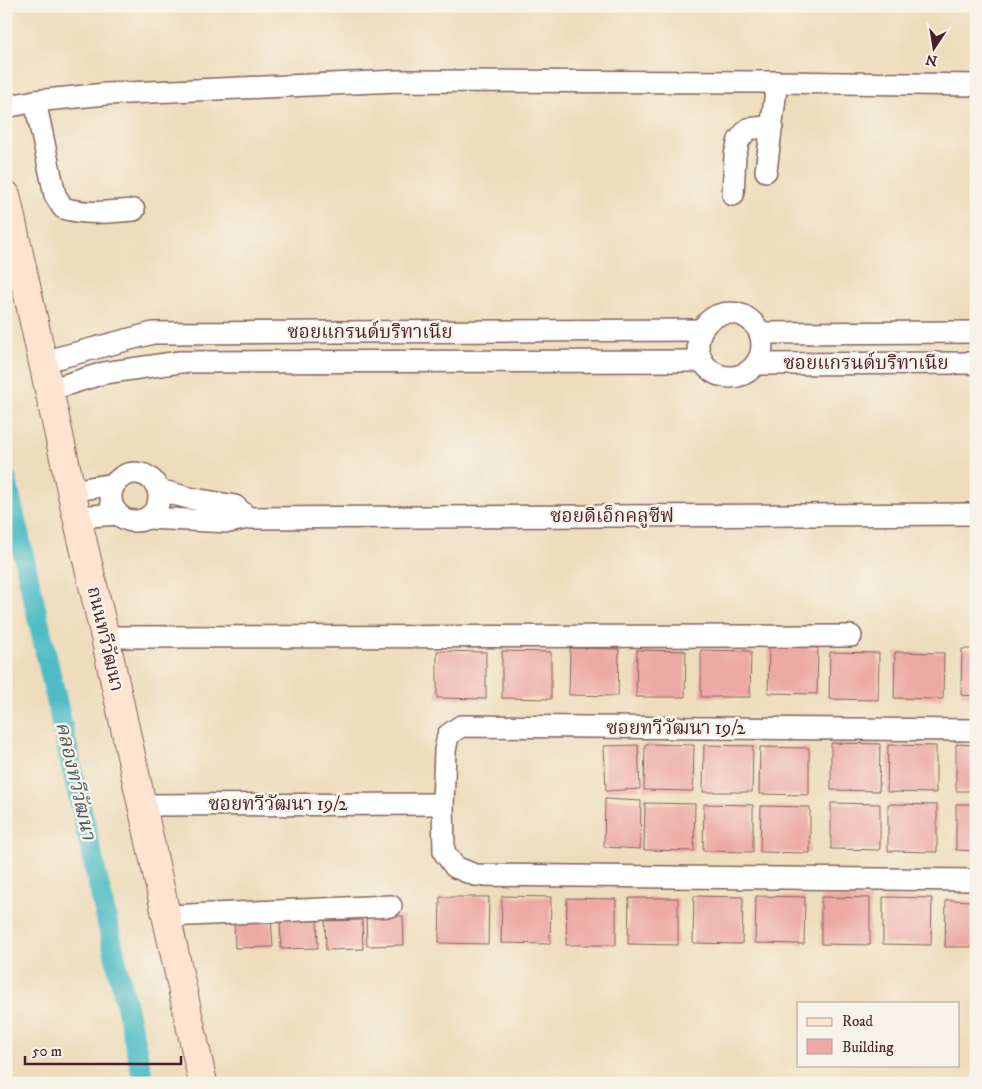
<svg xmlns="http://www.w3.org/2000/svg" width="982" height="1089" viewBox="0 0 982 1089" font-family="'IM FELL DW Pica','Noto Serif Thai',serif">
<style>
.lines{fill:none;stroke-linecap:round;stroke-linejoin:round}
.canal{stroke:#4fbdc6;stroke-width:21}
.building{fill:#edaaa5}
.minor-casing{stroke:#83625e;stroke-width:24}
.secondary-casing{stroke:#83625e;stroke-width:30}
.minor{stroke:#fff;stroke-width:21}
.secondary{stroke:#fde4d0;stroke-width:28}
.labels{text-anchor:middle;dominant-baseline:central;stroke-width:5;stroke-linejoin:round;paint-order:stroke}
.street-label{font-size:19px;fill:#4a1f2b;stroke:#f7f3e8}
.water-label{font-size:20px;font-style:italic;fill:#4c5661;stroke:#f7f3e8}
</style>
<rect width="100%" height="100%" fill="#f7f3e8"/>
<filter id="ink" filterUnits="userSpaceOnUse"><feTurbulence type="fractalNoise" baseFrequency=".02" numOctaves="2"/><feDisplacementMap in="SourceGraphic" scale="10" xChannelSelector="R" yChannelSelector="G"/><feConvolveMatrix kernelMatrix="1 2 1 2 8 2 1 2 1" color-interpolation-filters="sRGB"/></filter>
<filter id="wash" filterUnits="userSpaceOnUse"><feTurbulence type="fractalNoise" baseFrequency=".0096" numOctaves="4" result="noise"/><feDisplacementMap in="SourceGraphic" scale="20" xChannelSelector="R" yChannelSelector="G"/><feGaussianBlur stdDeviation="1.12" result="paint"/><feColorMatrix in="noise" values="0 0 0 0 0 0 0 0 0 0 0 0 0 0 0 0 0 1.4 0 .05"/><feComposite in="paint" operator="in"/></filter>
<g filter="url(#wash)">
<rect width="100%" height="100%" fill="#eeddbc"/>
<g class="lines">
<polyline class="canal" points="6,479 144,1083"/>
</g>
<g id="blocks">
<g class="building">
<polygon points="769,647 818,648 817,694 768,693"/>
<polygon points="570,648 619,649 618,696 569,695"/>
<polygon points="962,649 976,649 976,696 961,695"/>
<polygon points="637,650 686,651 685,697 636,697"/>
<polygon points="701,650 751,651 750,697 701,697"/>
<polygon points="437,651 486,652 486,699 437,698"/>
<polygon points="502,651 551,652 551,699 502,698"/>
<polygon points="830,652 879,653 878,700 829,699"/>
<polygon points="895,652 944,653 943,699 894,698"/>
<polygon points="831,743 880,744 879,791 831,790"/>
<polygon points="645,744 694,745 693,791 644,790"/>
<polygon points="956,744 976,745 976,791 956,791"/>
<polygon points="638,745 640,789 606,791 604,746"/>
<polygon points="704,745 753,746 752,792 703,792"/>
<polygon points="888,745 936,746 936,793 887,792"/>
<polygon points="760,747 809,748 809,795 759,794"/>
<polygon points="605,799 641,801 640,849 604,847"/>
<polygon points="645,803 695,804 694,851 644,850"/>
<polygon points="831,803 880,804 880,850 831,849"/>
<polygon points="704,804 753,805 753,852 703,851"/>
<polygon points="888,804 937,805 937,852 888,851"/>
<polygon points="956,804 976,804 976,851 956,850"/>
<polygon points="761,806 810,807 810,853 760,852"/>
<polygon points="502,896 551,897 550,944 501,943"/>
<polygon points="694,896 743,897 742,944 693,943"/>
<polygon points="756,896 805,897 804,944 755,943"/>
<polygon points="440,897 489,897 488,944 439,943"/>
<polygon points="821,897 870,898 870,945 821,944"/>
<polygon points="883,897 932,898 931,945 883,944"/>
<polygon points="567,898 616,899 616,945 566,945"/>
<polygon points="629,898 678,898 678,945 628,944"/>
<polygon points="946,900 976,901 976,947 945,947"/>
<polygon points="403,916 404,945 367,946 366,917"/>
<polygon points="271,917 273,947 235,948 234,918"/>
<polygon points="317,918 318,948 281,949 280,919"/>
<polygon points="362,920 363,949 326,950 325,921"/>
</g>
</g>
</g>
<g filter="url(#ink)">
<use href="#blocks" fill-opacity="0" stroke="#83625e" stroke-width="1"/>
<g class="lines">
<defs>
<g id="minor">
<path d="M35,101l20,94 8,13c23,7 47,4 71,2"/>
<polyline points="6,107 35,101 106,94 398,81 777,82 976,85"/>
<polyline points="766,171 777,82"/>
<polyline points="733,195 735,155 739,140 748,129 772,126"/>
<circle cx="730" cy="345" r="32"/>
<polyline points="760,333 976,332"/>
<polyline points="42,362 153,333 701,330"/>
<polyline points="757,364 976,363"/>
<polyline points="49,390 104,373 180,362 701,361"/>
<circle cx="135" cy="497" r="24"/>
<polyline points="159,490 189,498 235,506 248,518"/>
<polyline points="71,491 114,484"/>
<polyline points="77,517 118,514"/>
<polyline points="148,518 229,522 248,518 976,514"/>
<polyline points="105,637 851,636"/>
<polyline points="976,730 461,726 448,735 445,751 443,804 444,852 455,867 475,875 976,880"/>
<polyline points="142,805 443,804"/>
<polyline points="167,916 391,906"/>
</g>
<polyline id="secondary" points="6,195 77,517 105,637 203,1083"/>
</defs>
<use href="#minor" class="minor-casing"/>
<use href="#secondary" class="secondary-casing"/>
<use href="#minor" class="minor"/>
<use href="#secondary" class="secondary"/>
</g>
</g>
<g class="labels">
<g class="street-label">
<text x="370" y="332">ซอยแกรนด์บริทาเนีย</text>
<text x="866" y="363">ซอยแกรนด์บริทาเนีย</text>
<text x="612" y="516">ซอยดิเอ็กคลูซีฟ</text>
<text transform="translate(105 639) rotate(77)">ถนนทวีวัฒนา</text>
<text x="676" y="728">ซอยทวีวัฒนา 19/2</text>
<text x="278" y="804">ซอยทวีวัฒนา 19/2</text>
</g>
<g class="water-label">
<text transform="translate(75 781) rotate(77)">คลองทวีวัฒนา</text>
</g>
</g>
<rect width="982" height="1089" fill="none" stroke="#f7f3e8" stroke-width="25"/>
<rect x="797" y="1002" width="162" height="65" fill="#f7f3e8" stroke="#b29e9c"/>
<rect x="807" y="1018" width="25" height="8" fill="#fde4d0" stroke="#b29e9c"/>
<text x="842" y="1026" font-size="15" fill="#4a1f2b">Road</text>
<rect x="807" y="1039" width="25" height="15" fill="#edaaa5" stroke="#b29e9c"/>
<text x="842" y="1052" font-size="15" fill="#4a1f2b">Building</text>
<g transform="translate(934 48) rotate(192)" stroke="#f7f3e8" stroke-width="4" paint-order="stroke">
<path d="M0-4L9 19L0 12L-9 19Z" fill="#4a1f2b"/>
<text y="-8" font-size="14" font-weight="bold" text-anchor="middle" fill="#4a1f2b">N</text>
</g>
<path d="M25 1056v8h156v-8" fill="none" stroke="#4a1f2b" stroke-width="2.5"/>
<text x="32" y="1056" font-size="15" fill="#4a1f2b" stroke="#f7f3e8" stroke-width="4" paint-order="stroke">50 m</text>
</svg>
